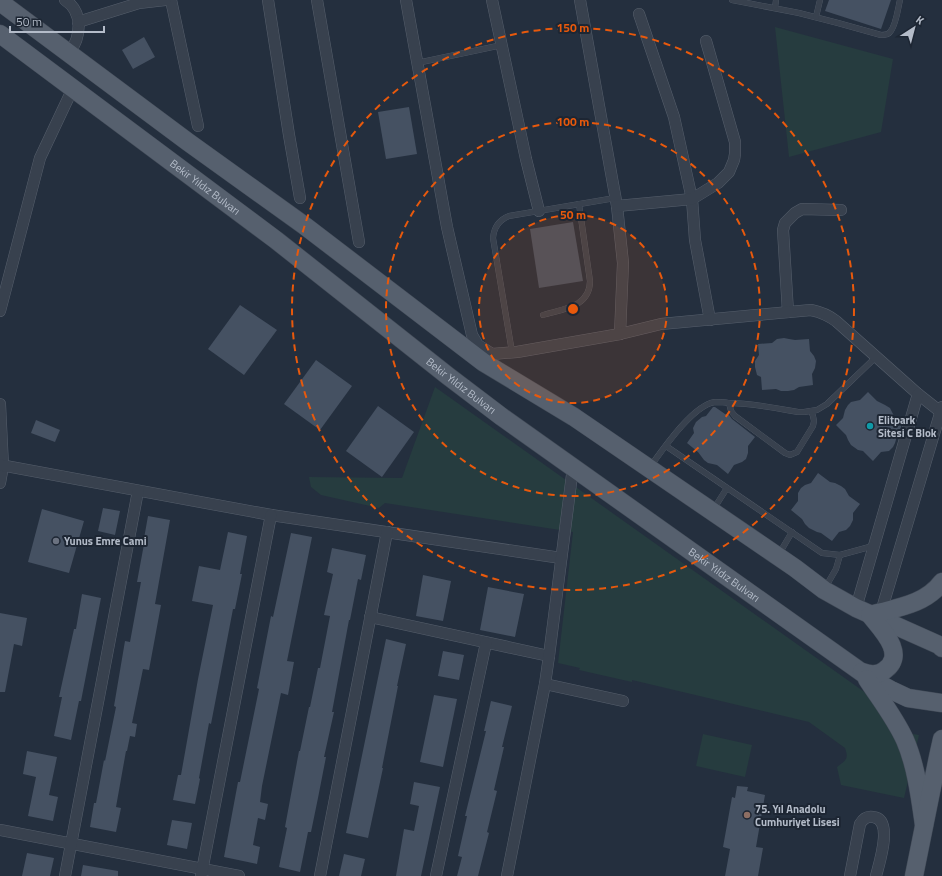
<svg xmlns="http://www.w3.org/2000/svg" width="942" height="876" viewBox="0 0 942 876" font-family="'Titillium Web',sans-serif">
<style>
.green{fill:#263c3f}
.building{fill:#455162}
.lines{fill:none;stroke-linecap:round;stroke-linejoin:round}
.service-casing{stroke:#565f6c;stroke-width:6}
.minor-casing{stroke:#565f6c;stroke-width:12}
.primary-casing{stroke:#414a57;stroke-width:19}
.service{stroke:#38414e;stroke-width:5.5}
.minor{stroke:#38414e;stroke-width:11}
.primary{stroke:#56606e;stroke-width:18}
.ring{fill:none;stroke:#e8590c;stroke-width:2;stroke-dasharray:7 5}
.culture-dot{fill:#0f9aa8;stroke:#1d2633;stroke-width:1.5}
.worship-dot{fill:#6b7280;stroke:#1d2633;stroke-width:1.5}
.education-dot{fill:#8d6e63;stroke:#1d2633;stroke-width:1.5}
.labels{text-anchor:middle;dominant-baseline:central;stroke-width:4;stroke-linejoin:round;paint-order:stroke}
.street-label{font-size:11px;fill:#b4bcc9;stroke:#1d2633}
.poi-label{font-size:11px;font-weight:bold;fill:#b4bcc9;stroke:#1d2633;text-anchor:start}
.centre{fill:#e8590c;stroke:#1d2633;stroke-width:2}
.ring-label{font-size:12px;text-anchor:middle;font-weight:bold;fill:#e8590c;stroke:#1d2633;stroke-width:4;stroke-linejoin:round;paint-order:stroke}
</style>
<rect width="100%" height="100%" fill="#242f3e"/>
<g class="green">
<polygon points="775,27 893,59 881,132 789,157"/>
<path d="M435,387l459,326 -4,17 29,5 -15,63 -63,-13 -4,-18c9,-7 12,-8 8,-19l-36,-26 -177,-42v2l-53,-12 1,-2 -22,-5 15,-131 -188,-29 -6,5 -58,-13 -10,-8 -2,-10 93,1z"/>
<polygon points="703,734 752,745 745,777 696,766"/>
</g>
<g class="building">
<polygon points="829,0 891,0 881,29 825,11"/>
<polygon points="144,37 155,57 133,69 122,50"/>
<polygon points="409,107 417,154 386,159 378,112"/>
<polygon points="573,222 583,281 539,288 530,229"/>
<polygon points="240,305 277,330 244,375 208,349"/>
<polygon points="784,338 789,339 795,340 809,339 810,351 814,356 816,361 815,368 812,374 813,385 799,387 794,390 788,391 781,391 776,389 762,390 761,377 757,375 755,367 755,361 759,355 758,344 772,343 777,339"/>
<polygon points="316,360 352,386 320,430 284,404"/>
<polygon points="868,392 877,401 885,405 890,408 895,418 902,424 899,433 897,436 895,443 893,447 889,451 881,452 873,461 863,451 858,450 851,445 848,440 846,435 836,425 843,418 845,410 848,405 851,402 860,400"/>
<polygon points="378,406 414,432 382,477 346,451"/>
<polygon points="713,407 715,407 725,414 729,415 732,419 755,437 748,446 748,453 746,459 742,462 734,465 728,474 717,465 708,463 704,460 698,452 687,443 694,433 693,428 696,422 702,417 706,416"/>
<polygon points="36,420 60,430 55,442 31,433"/>
<polygon points="818,473 830,482 835,483 841,486 845,489 849,496 860,504 853,513 853,520 850,526 846,530 839,532 832,541 821,533 817,532 809,528 805,524 802,519 791,510 798,501 798,493 801,488 805,485 811,483"/>
<polygon points="103,508 120,511 115,535 98,531"/>
<polygon points="42,509 84,521 69,573 28,562"/>
<polygon points="148,516 170,520 155,604 161,605 149,670 143,669 132,723 137,724 135,737 130,736 127,751 126,751 116,807 121,808 116,832 90,827 94,803 96,803 104,760 105,761 116,707 114,706 125,641 130,642 141,582 137,582 144,544 143,544"/>
<polygon points="228,532 247,536 240,574 242,574 235,609 233,609 211,724 209,723 199,778 200,779 195,804 173,800 178,775 181,775 198,679 213,605 192,601 199,566 220,570"/>
<polygon points="291,533 312,537 287,661 294,662 288,695 281,693 262,786 260,802 268,804 265,820 258,818 253,845 260,847 257,864 224,857 238,782 240,782 259,689 257,688 271,616 273,617"/>
<polygon points="332,548 366,555 361,580 358,579 350,620 349,620 332,712 334,712 324,757 326,757 318,798 311,832 308,832 300,872 279,867 287,828 285,827 299,751 300,751 309,707 310,707 318,668 320,668 330,616 324,615 333,574 327,572"/>
<polygon points="423,575 451,581 443,621 416,616"/>
<polygon points="488,587 524,594 515,637 480,630"/>
<polygon points="82,594 101,598 81,701 79,701 71,740 54,736 62,697 59,697 74,629 76,629"/>
<polygon points="0,613 27,618 22,646 14,644 5,692 0,692"/>
<polygon points="386,639 406,644 397,686 398,686 382,768 383,768 368,838 346,833"/>
<polygon points="443,651 464,655 459,680 438,676"/>
<polygon points="434,695 457,699 443,767 420,762"/>
<polygon points="491,701 512,706 502,747 504,747 494,790 497,791 487,832 489,833 478,876 457,876 462,857 458,856 467,816 465,816 486,731 484,731"/>
<polygon points="27,751 57,757 49,795 58,797 53,821 28,816 36,777 23,774"/>
<polygon points="414,782 440,787 421,876 396,876 404,829 414,831 419,806 410,804"/>
<polygon points="737,786 748,787 747,791 765,795 756,847 763,848 758,876 725,876 730,849 723,847 732,797 735,798"/>
<polygon points="172,820 192,823 187,849 167,845"/>
<polygon points="27,853 54,858 50,876 22,876"/>
<polygon points="344,854 365,859 361,876 339,876"/>
<polygon points="83,865 118,871 118,876 81,876"/>
</g>
<g class="lines">
<defs>
<g id="service">
<path d="M732,0l67,13 39,10 43,12c3,0 7,0 9,-3 6,-6 8,-24 10,-32"/>
<polyline points="775,8 776,0"/>
<polyline points="816,17 820,0"/>
<polyline points="417,63 502,45"/>
<path d="M543,315c20,-6 47,-8 47,-34l-11,-77"/>
<path d="M512,352l-19,-114c1,-11 6,-18 16,-22l106,-18"/>
<polyline points="729,403 731,411 735,416 785,453 790,455 797,452 813,426 814,421 813,416 811,411"/>
<polyline points="666,446 822,553 840,555 873,546"/>
<path d="M650,467c13,-18 43,-62 65,-65 4,0 9,0 13,1 23,0 47,5 70,9h6l13,-2 10,-6 49,-47"/>
<polyline points="713,510 727,488"/>
<polyline points="779,554 792,532"/>
<polyline points="825,588 836,569 840,555"/>
</g>
<g id="minor">
<path d="M65,0c19,12 16,38 4,53"/>
<polyline points="171,0 198,126"/>
<polyline points="268,0 289,135 300,198"/>
<polyline points="317,0 359,242"/>
<polyline points="406,0 447,227 472,335 478,345 492,354"/>
<polyline points="492,0 526,159 539,211"/>
<polyline points="580,0 617,206 623,263 620,334"/>
<polyline points="639,14 674,117 692,199 695,240 710,320"/>
<polyline points="78,22 139,3 165,0"/>
<polyline points="617,206 692,199 718,183 729,172 734,160 735,154 735,142 706,41"/>
<polyline points="0,311 40,158 73,88"/>
<polyline points="788,312 783,230 785,223 795,213 802,209 841,210"/>
<path d="M483,362l9,-8 25,-2 103,-18 41,-10 150,-14c10,2 17,5 25,11l82,73 24,19"/>
<polyline points="0,404 3,466 0,483"/>
<polyline points="0,465 271,515 561,558"/>
<polyline points="856,608 918,394"/>
<polyline points="881,612 942,407"/>
<polyline points="370,617 549,656"/>
<polyline points="545,684 623,701"/>
<polyline points="0,830 239,876"/>
<polyline points="65,876 138,491"/>
<polyline points="201,876 271,515"/>
<polyline points="320,876 387,532"/>
<polyline points="436,876 486,643"/>
<polyline points="507,876 545,684 549,656 573,467"/>
<path d="M850,876l10,-52c3,-5 7,-8 13,-7 21,2 6,47 3,59"/>
</g>
<g id="primary">
<polyline points="0,2 188,142 305,226 483,362 574,417 795,568 824,590 856,608 939,645 942,648"/>
<path id="s1" d="M0,34l276,206 172,136 54,41 369,262 20,11 17,8 34,5"/>
<path d="M862,672c8,3 16,4 23,-2 22,-16 -4,-41 -15,-55 25,-7 55,-10 72,-33"/>
<path d="M867,679c13,20 28,39 38,61 11,25 15,57 19,85"/>
<polyline points="914,876 938,757 942,739"/>
</g>
</defs>
<use href="#service" class="service-casing"/>
<use href="#minor" class="minor-casing"/>
<use href="#primary" class="primary-casing"/>
<use href="#service" class="service"/>
<use href="#minor" class="minor"/>
<use href="#primary" class="primary"/>
</g>
<circle cx="573" cy="309" r="94" fill="#e8590c" fill-opacity=".12"/>
<g class="ring">
<circle cx="573" cy="309" r="94"/>
<circle cx="573" cy="309" r="187"/>
<circle cx="573" cy="309" r="281"/>
</g>
<circle class="culture-dot" cx="870" cy="426" r="4"/>
<circle class="worship-dot" cx="56" cy="541" r="4"/>
<circle class="education-dot" cx="747" cy="815" r="4"/>
<g class="labels">
<g class="street-label">
<text stroke="none"><textPath href="#s1" startOffset="256">Bekir Yıldız Bulvarı</textPath></text>
<text stroke="none"><textPath href="#s1" startOffset="580">Bekir Yıldız Bulvarı</textPath></text>
<text stroke="none"><textPath href="#s1" startOffset="904">Bekir Yıldız Bulvarı</textPath></text>
</g>
<g class="poi-label">
<text x="878" y="420">Elitpark<tspan x="878" dy="13">Sitesi C Blok</tspan></text>
<text x="64" y="541">Yunus Emre Cami</text>
<text x="755" y="809">75. Yıl Anadolu<tspan x="755" dy="13">Cumhuriyet Lisesi</tspan></text>
</g>
</g>
<circle cx="573" cy="309" r="6" class="centre"/>
<g class="ring-label">
<text x="573" y="32">150 m</text>
<text x="573" y="126">100 m</text>
<text x="573" y="219">50 m</text>
</g>
<g transform="translate(914 28) rotate(36)" stroke="#1d2633" stroke-width="3" paint-order="stroke">
<path d="M0-3L7 15L0 10L-7 15Z" fill="#b4bcc9"/>
<text y="-6" font-size="11" font-weight="bold" text-anchor="middle" fill="#b4bcc9">K</text>
</g>
<path d="M10 26v6h94v-6" fill="none" stroke="#b4bcc9" stroke-width="2"/>
<text x="16" y="26" font-size="12" fill="#b4bcc9" stroke="#1d2633" stroke-width="3" paint-order="stroke">50 m</text>
</svg>
